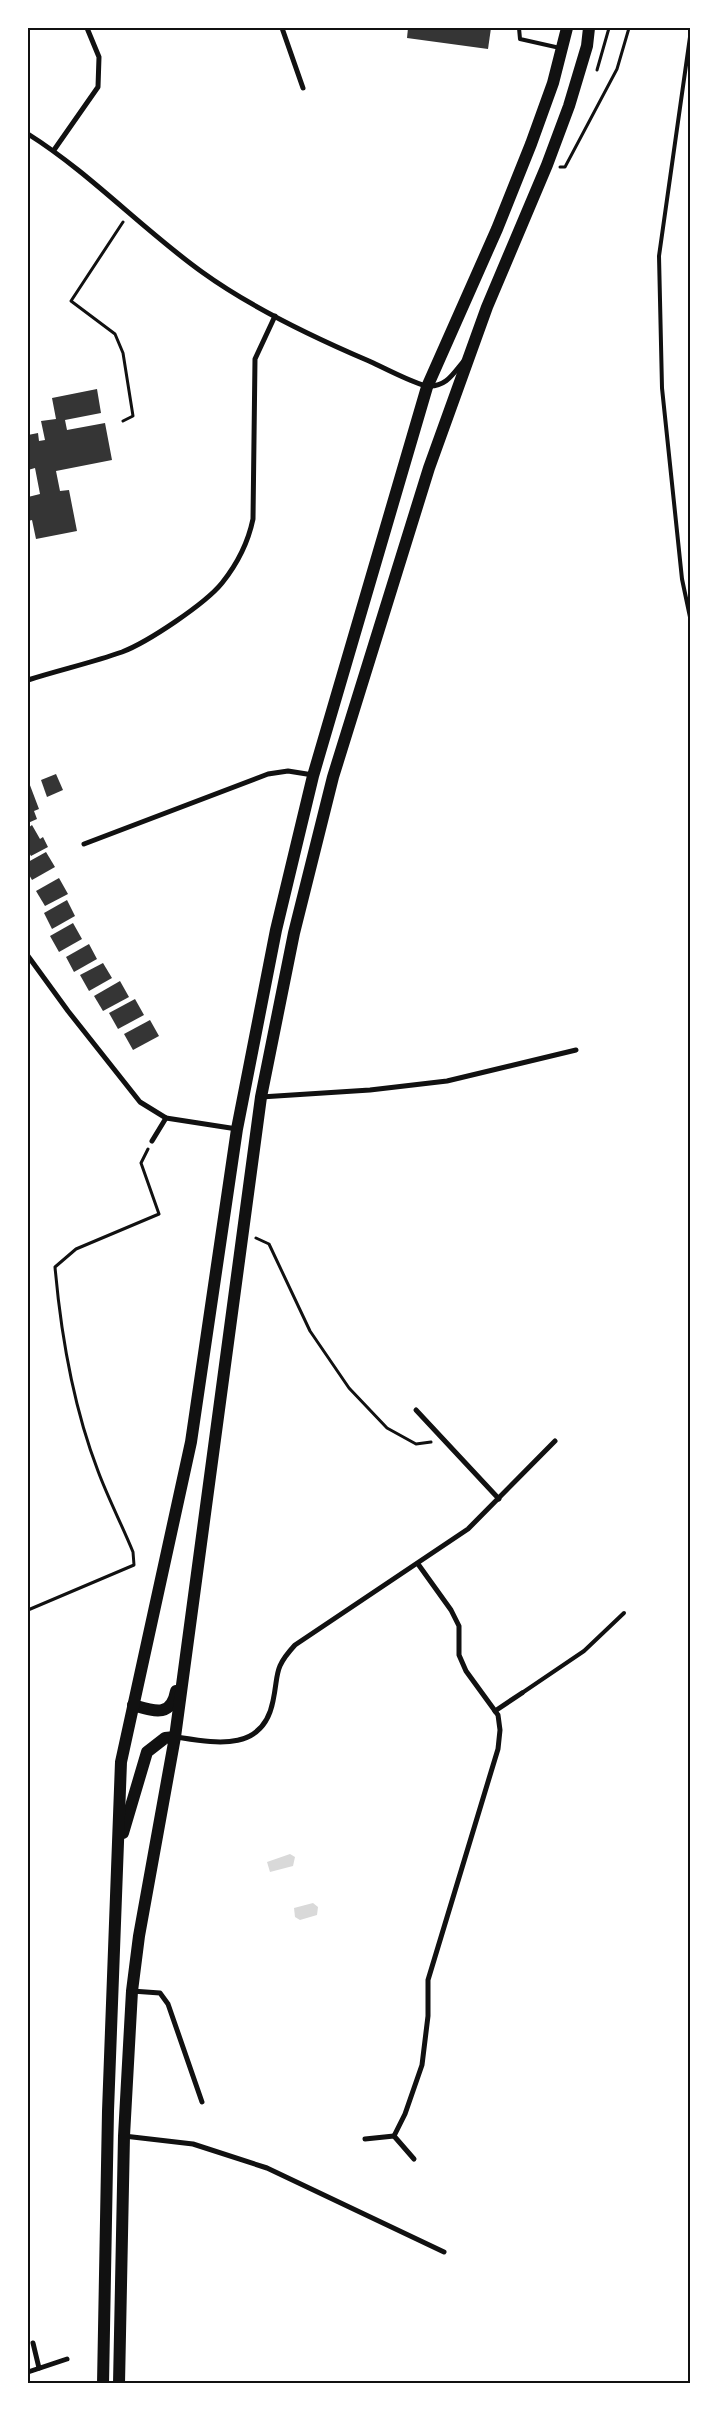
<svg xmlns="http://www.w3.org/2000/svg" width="718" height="2411" viewBox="0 0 718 2411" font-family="'Archivo Narrow',sans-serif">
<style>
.water{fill:#d9d9d9}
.building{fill:#353535}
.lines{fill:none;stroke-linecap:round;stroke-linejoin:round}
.path{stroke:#111;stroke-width:3}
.service{stroke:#111;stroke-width:4}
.minor{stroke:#111;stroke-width:5}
.primary{stroke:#111;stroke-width:12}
.neatline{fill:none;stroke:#111;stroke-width:2}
</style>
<rect width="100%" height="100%" fill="#fff"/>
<g class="water">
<polygon points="290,1854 295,1857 293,1866 270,1872 267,1862"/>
<polygon points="313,1903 318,1907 317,1915 300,1920 295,1917 294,1908"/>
</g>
<g class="building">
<polygon points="408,28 491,28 488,49 407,38"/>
<polygon points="97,389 101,413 65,420 67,430 105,423 112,460 56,471 60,491 69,490 77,531 36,539 32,520 28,521 28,497 40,494 35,468 28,470 28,435 38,433 39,441 45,440 41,421 56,419 52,398"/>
<polygon points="56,774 63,790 47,797 41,780"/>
<polygon points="28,780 39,809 34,811 37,819 28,823"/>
<polygon points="32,825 40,839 43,837 48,847 31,856 28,851 28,828"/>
<polygon points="46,852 55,867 32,880 28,873 28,862"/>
<polygon points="59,878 68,894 45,906 36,891"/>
<polygon points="67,900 75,916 52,929 44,913"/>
<polygon points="73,923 82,939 59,952 50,936"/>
<polygon points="89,944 97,959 74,972 66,957"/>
<polygon points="103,963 112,978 89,991 80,975"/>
<polygon points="120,981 129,997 103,1011 94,996"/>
<polygon points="135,999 144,1015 118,1029 109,1013"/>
<polygon points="150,1020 159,1036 133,1050 124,1034"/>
</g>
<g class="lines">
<g class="path">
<polyline points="597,70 609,28"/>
<polyline points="560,167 565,167 617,69 629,28"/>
<polyline points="123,222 71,301 115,334 123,353 133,416 123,421"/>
<polyline points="256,1238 269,1244 310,1331 349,1388 387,1428 416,1444 431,1442"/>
<path d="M28,1610l106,-45 -1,-13c-11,-27 -25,-54 -35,-81 -25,-65 -37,-136 -43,-204l21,-18 83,-35 -18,-51 7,-14"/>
</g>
<g class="service">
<polyline points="519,28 520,39 560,48"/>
<polyline points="690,37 659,256 662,388 682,579 690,617"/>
<polyline points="522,1693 584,1651 624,1613"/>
</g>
<g class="minor">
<polyline points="282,28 303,88"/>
<path d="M28,134c62,39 114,95 174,138 47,34 113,66 167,89 11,5 49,25 59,25 18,1 25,-12 35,-24"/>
<polyline points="54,150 98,87 99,57 87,28"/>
<path d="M28,680c31,-10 63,-17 94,-28 26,-10 83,-48 100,-69 16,-20 26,-40 31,-64l2,-160 20,-43"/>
<polyline points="84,844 268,774 288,771 313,775"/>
<polyline points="28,956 68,1011 140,1102 166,1118 237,1129"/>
<polyline points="261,1097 370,1090 447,1081 576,1050"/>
<polyline points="152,1141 166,1118"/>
<polyline points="416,1410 499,1499"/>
<polyline points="495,1711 522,1693"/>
<path d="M176,1737c39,6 87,16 97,-36 6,-28 0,-32 22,-56l173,-116 87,-88"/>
<polyline points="132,1991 160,1993 168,2004 202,2102"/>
<polyline points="124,2136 193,2144 267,2168 444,2252"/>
<polyline points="394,2136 405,2114 422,2065 428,2016 428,1980 491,1772 498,1749 500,1730 498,1715 466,1671 459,1655 459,1626 451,1610 418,1564"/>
<polyline points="365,2139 394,2136 414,2159"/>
<polyline points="33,2343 39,2368"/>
<polyline points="28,2372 67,2359"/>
</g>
<g class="primary">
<path d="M133,1705c21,6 38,13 43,-14"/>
<polyline points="123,1833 147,1752 165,1738 175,1737"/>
<polyline points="103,2384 108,2111 121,1762 191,1442 237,1129 276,930 313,776 427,387 497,229 531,144 553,83 567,28"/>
<polyline points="119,2384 124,2136 132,1991 139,1936 175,1737 261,1097 294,933 333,777 429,468 487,307 547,165 569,106 587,46 589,28"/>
</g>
</g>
<rect width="718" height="2411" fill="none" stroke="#ffffff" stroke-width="58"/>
<rect x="29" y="29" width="660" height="2353" class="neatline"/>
</svg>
